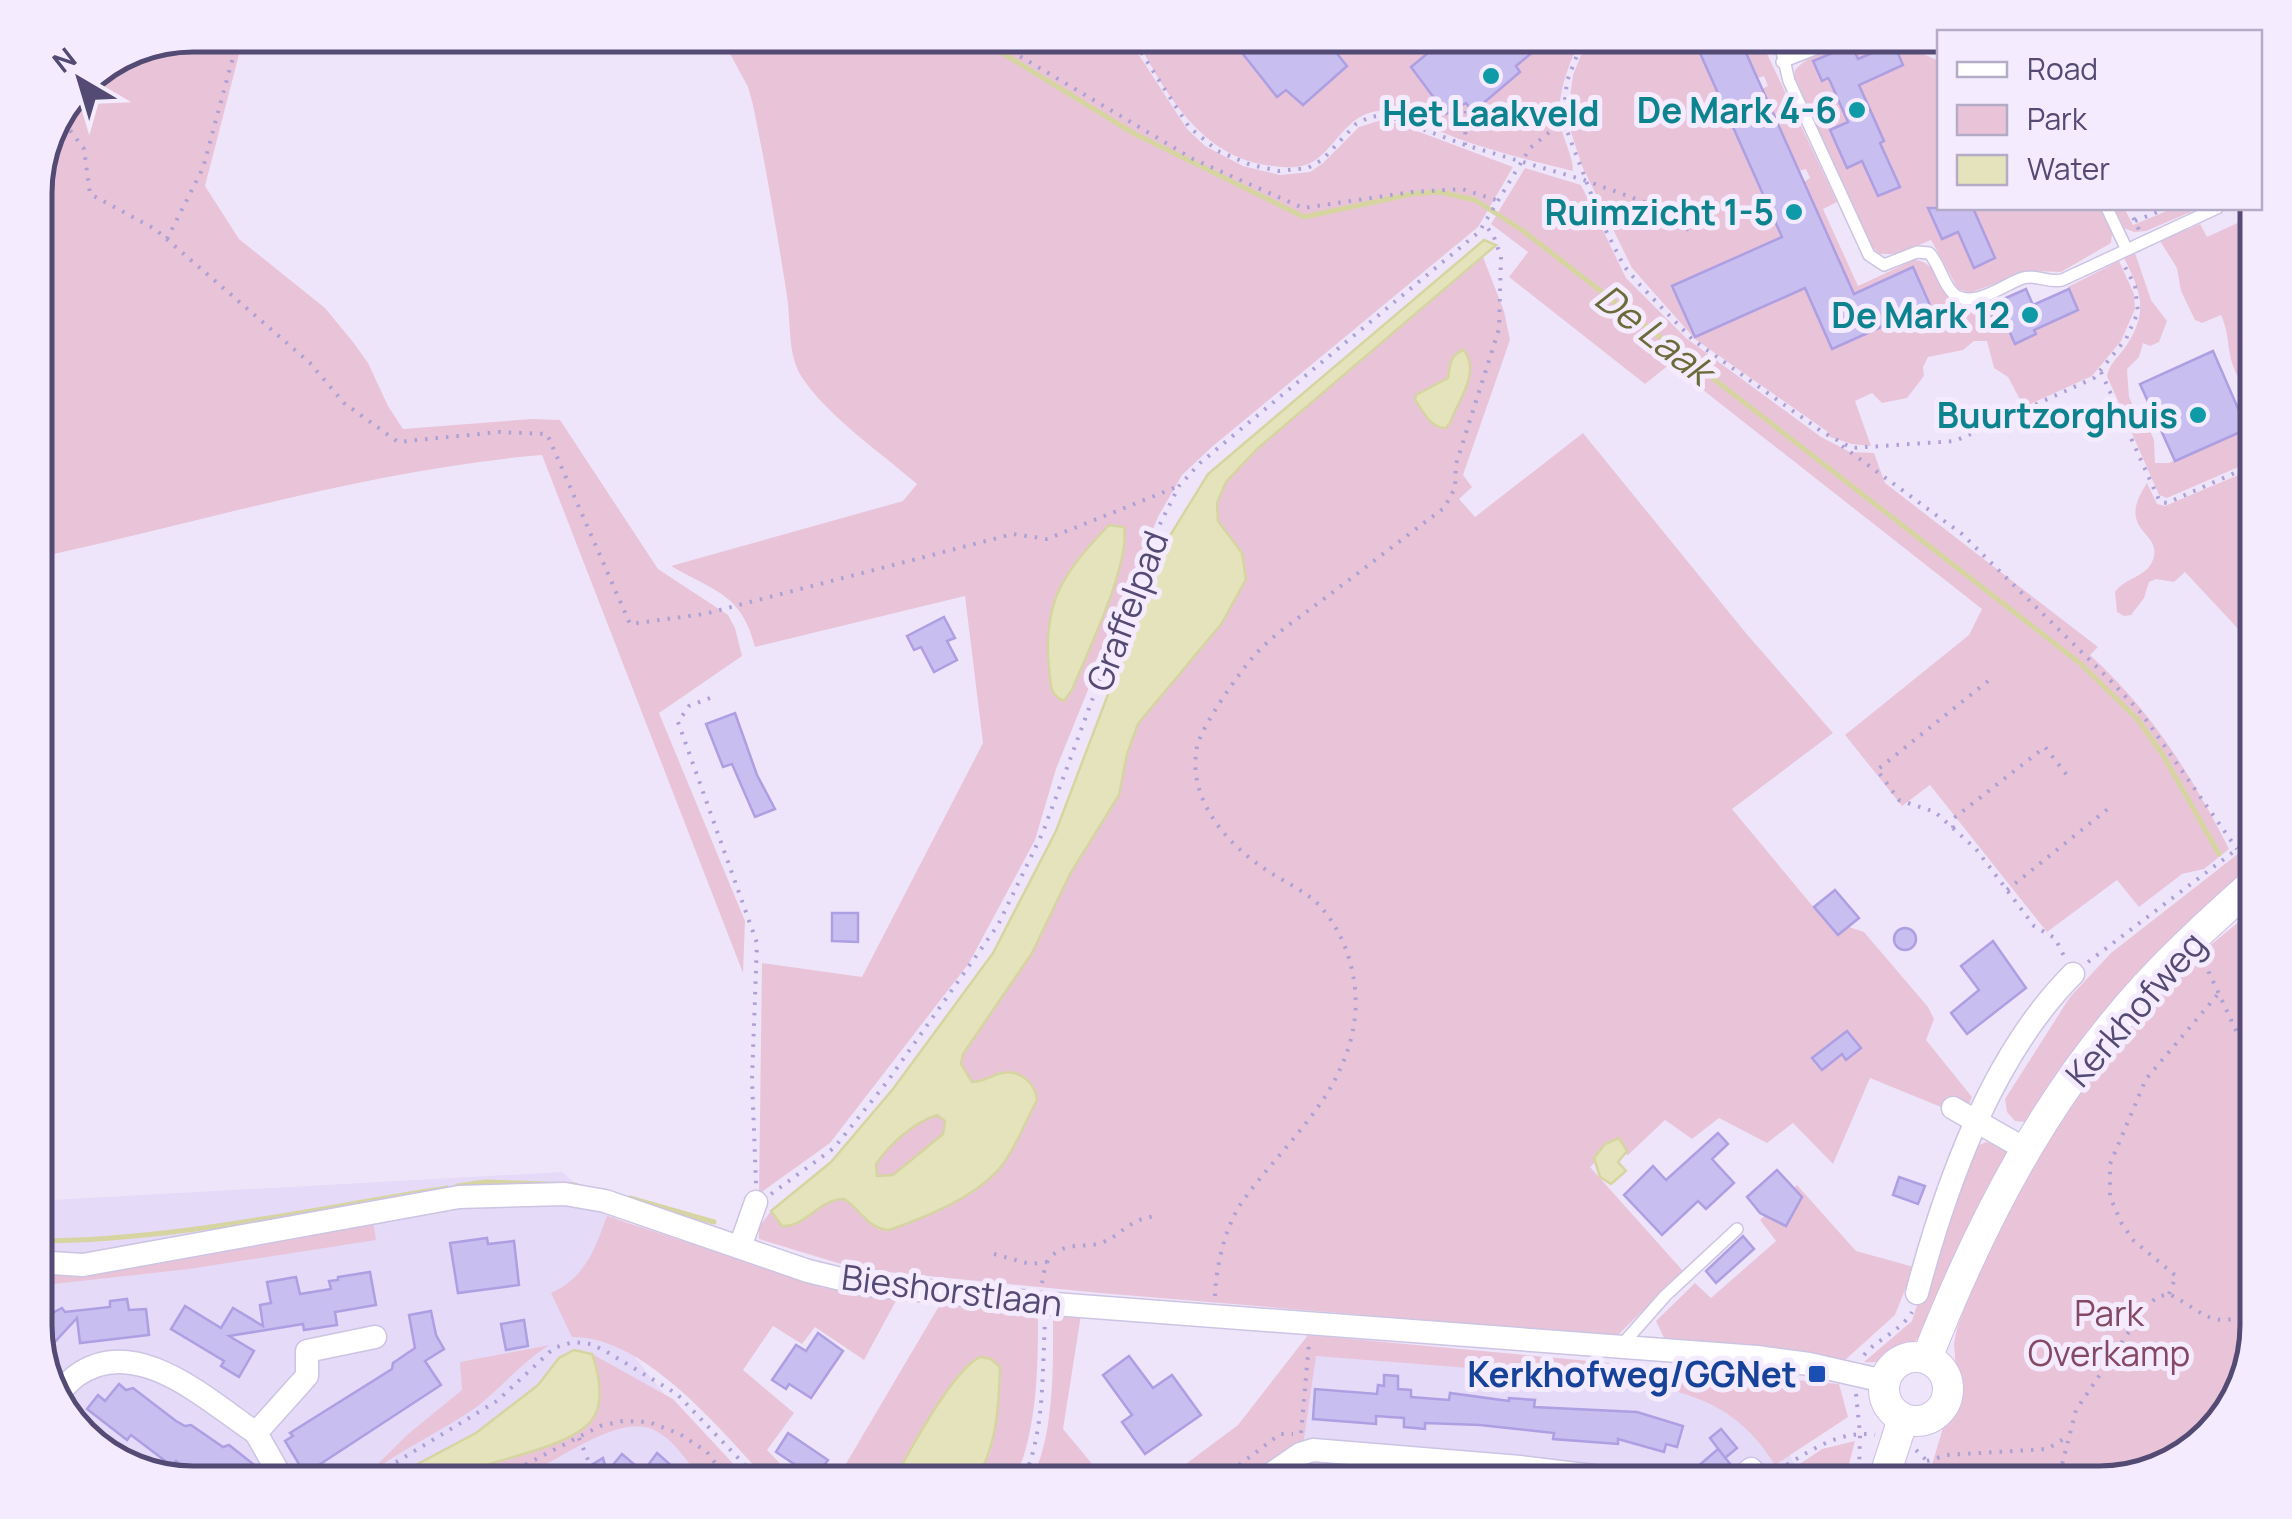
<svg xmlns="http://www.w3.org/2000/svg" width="2292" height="1519" viewBox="0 0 2292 1519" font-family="Manrope,sans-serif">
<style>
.residential{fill:#e5daf8}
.green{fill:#e9c4d9;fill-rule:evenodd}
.water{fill:#e4e3bb;stroke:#d6d5a1;stroke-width:2.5;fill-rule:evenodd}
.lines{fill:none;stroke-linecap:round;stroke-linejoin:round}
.stream{stroke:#d6d5a1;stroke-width:5}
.building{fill:#c9bef0;stroke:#ad9fe2;stroke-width:2.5}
.lane-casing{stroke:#ccc4e2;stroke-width:14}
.street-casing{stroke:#ccc4e2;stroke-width:25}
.secondary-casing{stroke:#ccc1e6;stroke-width:32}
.path{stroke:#aca1d5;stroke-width:4;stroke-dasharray:2.5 8;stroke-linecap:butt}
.lane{stroke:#fff;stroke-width:11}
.street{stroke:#fff;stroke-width:22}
.secondary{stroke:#fff;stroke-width:30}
.culture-dot{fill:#0f9aa8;stroke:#f4ecfe;stroke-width:4}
.transit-dot{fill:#1a4fb4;stroke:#f4ecfe;stroke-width:4}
.labels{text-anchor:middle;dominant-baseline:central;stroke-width:10;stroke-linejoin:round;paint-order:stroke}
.culture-label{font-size:35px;font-weight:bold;fill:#0d838f;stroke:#f4ecfe;text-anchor:end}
.street-label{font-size:35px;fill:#534b74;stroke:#f4ecfe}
.park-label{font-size:35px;fill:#854965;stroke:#f4ecfe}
.transit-label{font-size:35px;font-weight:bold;fill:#164399;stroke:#f4ecfe;text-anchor:end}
.water-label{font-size:38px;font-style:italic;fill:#6b6a39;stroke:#f4ecfe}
.rim{fill:none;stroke:#534b74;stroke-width:5}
</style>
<rect width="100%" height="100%" fill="#efe5fb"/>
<g class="residential">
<polygon points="562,1172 635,1234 594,1306 736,1484 194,1484 105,1457 56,1404 35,1335 35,1201"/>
<polygon points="1306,1344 1707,1382 1773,1423 1805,1484 1233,1484 1294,1437"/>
</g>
<g class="green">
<path d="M194,35h50l-39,151 34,53 86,69 28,34 15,21 20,43 15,23 128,-10 29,1 98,149 70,46 7,13 7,28 -83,57 86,208 -2,52 -201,-518c-165,14 -327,63 -488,99l-19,8v-378l47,-103z"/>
<path d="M720,35h406l61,94 18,17 38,20 37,9 30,-3 13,-9 36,-36 26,-8 128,48 -35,60 -265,219 -31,29 -24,42 -102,252 -21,71 -66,123 -139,180 -71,51 3,-231 100,14 121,-234 -18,-147 -210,51c-13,-53 -41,-56 -84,-81l232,-65 14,-17c-36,-31 -88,-67 -114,-105 -16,-23 -12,-57 -16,-83 -10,-64 -21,-128 -34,-191l-5,-18zM1126,538l-5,25 -49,127 -8,10 -9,-104 28,-44z"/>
<path d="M1134,35h104l7,9 -6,5 37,48 10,-7 17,15 19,-16 1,-50 5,-4h103l9,10 -29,23 35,46 20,-11 8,9 46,-40 -4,-6 31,-31h35c-12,28 -27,60 -21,91 3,16 12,30 12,45 -37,-9 -74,-18 -111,-31 -22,-7 -57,-28 -79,-29 -32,-1 -44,31 -66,48 -14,10 -28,9 -44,7 -72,-7 -108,-74 -139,-131z"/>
<path d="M1589,35h103l95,214 -19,-6 -96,44 128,-12 32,73 98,-43 -18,-38 -57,29 -51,-114 6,-4 -4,-9 -7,2 -37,-82 6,-3 -4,-10 -6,2 -20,-43h27l-5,4 77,163 -14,7 35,77 56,-26c36,2 19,59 72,40l11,25 10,1 8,18 21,-10 -2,-5 44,-18 -10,-24 51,-26 15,33 1,15 -14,32 -29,35 -68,31 -16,-30 -14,-9 -7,-27h-13l-11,9 -35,7 -5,10 1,9 -17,22 -25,5 -10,-10 -17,8 16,45 -19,-2 -22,-7 -2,-5 -133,-93 -63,-71 -50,-102 -15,-46 6,-45z"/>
<path d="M1869,38l26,3 44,20 1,147h160l12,26 -1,9 -50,29 -33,-1 -58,22 -12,-4 -27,-49 -33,14h-19l-8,-8 -77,-168 1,-8c16,-18 51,-28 74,-32z"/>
<path d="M1525,168l56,17 45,93 60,60 135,99 29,15 24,1 11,30 213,164 -8,8c61,55 102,121 139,194l-25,20 -22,5 -43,33 -22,-27 -70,52 -117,-147 -28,21 -57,-71 124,-100 13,-26 -312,-245 -25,20 -136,-107 19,-25 -37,-28z"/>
<polygon points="2114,208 2124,208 2133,225 2174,208 2200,208 2146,231 2134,232 2124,228"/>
<path d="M2257,214v194c-10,-14 -24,-36 -27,-53 -3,-16 -2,-24 -9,-40l-19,8 -7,-3 -14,-29 -4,-23 -17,-27 40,-17 7,13z"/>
<path d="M2135,253l16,47 16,21 -8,21 -9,4 -7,-3 -4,14 -12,12 2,28 11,23 9,8 5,12 1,23h14l88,-40v36l-90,39 -8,-3 -52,-119c2,-11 10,-18 17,-27 25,-36 18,-55 0,-91z"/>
<path d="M1483,257l21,54 6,29 -47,135 9,12 -13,12 16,18 108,-84 162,199 88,101 -101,76 103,124 14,-6 15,5 64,75 6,12 -8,21 46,57 -9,19 -93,-38 -37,86 -40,-41 -26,20 -48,-25 -27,21 -27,-19 -37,35 -17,-7 -21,19 93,104 -66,65 -517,-43 -212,-21 -47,-8 -82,-25v-12l12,-16 11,15c22,-1 44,-37 67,-24 11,6 18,20 30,28l117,-58 41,-72 -37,-28 -15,10h-13l-11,-18 2,-10 69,-101 38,-79 49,-79 8,-41 11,-30 84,-101 24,-44 -4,-26 -24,-32 -1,-18 9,-21 31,-33z"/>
<path d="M2257,467v182l-72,-77 -11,10 -18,-3 -7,3 -5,16 -13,17 -7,1 -7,-4 -2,-20c10,-14 30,-15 37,-30 14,-32 -39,-28 -5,-79l10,21 8,2z"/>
<polygon points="2257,839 2257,860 2188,924 2025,1122 2015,1121 2007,1112 2005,1099 2070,997 2111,953"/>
<polygon points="2257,907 2257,928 2248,923 2243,932 2257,978 2257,1326 2230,1414 2169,1467 2099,1484 1926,1484 1957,1382 1954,1344 1957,1328 1993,1233 2077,1090 2174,975"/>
<path d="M938,1114l7,7 -1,13 -51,41 -16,2 -1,-13c15,-21 37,-41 62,-50z"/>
<path d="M1986,1142l18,5 5,9 -83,174c-18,19 -35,35 -62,32l48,-41 27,-87 32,-85z"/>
<polygon points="1797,1185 1856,1251 1914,1267 1895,1315 1845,1360 1665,1340 1656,1321 1695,1283 1711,1298 1776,1241 1760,1220"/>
<path d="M607,1216l198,65 92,18 -33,61 -49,-33 -13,17 -29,-18 -30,44 51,43 -27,37 33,34h-29c-48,-51 -125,-148 -199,-147l-21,-44c34,-15 44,-44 56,-77z"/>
<polygon points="373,1220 376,1240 189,1269 35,1286 35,1264"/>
<path d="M942,1301l96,9c0,58 0,121 -25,174h-41l18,-30 10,-87 -61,38 -28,42 -19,37h-58z"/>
<path d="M1053,1312l28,3 -18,114 46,55h-62l-13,-9c21,-48 19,-112 19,-163z"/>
<path d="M1308,1335l531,49 9,33 -73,48c-36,-58 -77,-70 -141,-84l-318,-25 -13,90 -56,38h-88l79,-59z"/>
<path d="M550,1345c-29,17 -51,46 -79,66 -38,25 -80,43 -113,73l49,-49 55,-45 -2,-28z"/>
<path d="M592,1354l81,45 79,85h-47c-15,-18 -31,-46 -53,-55 -40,-17 -111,47 -150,55 -17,3 -38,0 -55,0 33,-19 132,-41 148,-69 9,-15 3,-45 -3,-61z"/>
<polygon points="1855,1441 1844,1484 1787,1484 1782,1476 1822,1449"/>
</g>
<g class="water">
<path d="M1484,240l12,5 -239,204 -31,33 -9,21 1,18 24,32 4,26 -24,44 -84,101 -11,30 -8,41 -49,79 -38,79 -69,101 -2,10 11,18c13,0 19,-7 30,-9 18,-4 33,10 35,27 -12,22 -22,50 -38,69 -27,30 -73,48 -110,61 -22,-1 -28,-21 -45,-31 -25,0 -39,29 -62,27l-11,-15 60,-49 62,-73 100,-136 63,-122 110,-289 42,-68zM937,1115l8,6 -2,13 -50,41 -16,1 -1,-12c14,-20 37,-41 61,-49z"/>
<path d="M1464,350c17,23 -6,50 -14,73l-4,5c-16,0 -22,-16 -31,-28l1,-5 32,-17c2,-13 2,-24 16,-28z"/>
<path d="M1109,525l15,2c7,36 -37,126 -52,163l-8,11c-15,-6 -13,-17 -15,-32 -7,-68 15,-97 60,-144z"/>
<polygon points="1619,1138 1627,1151 1618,1162 1626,1171 1611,1184 1600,1177 1594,1158 1605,1144"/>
<path d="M574,1350l18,4c6,16 12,44 3,61 -16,31 -93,42 -125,56 -9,4 -17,12 -27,13 -21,2 -42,0 -63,0l96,-51 62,-48 21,-27z"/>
<path d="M980,1357l11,2 9,8c-1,38 -3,86 -28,117h-80c15,-29 61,-115 88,-127z"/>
</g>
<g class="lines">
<g class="stream">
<polyline points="973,35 1133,133 1304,217 1412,194 1440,192 1475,200 1522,230 2081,664 2138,720 2163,755 2219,854"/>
<polyline points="457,1186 485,1182 576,1185"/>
<polyline points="630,1198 714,1222"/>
<path d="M35,1241c138,0 276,-32 412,-53"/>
</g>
</g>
<g class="building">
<polygon points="1238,35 1322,35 1347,66 1303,105 1286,90 1277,97 1239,49 1245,44"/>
<polygon points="1431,35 1553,35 1516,66 1520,72 1473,112 1466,103 1446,114 1411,67 1439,44"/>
<polygon points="1692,35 1738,35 1854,294 1913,267 1930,305 1832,349 1805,288 1695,337 1672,286 1782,237"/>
<polygon points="1894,44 1903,65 1859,85 1884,141 1880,143 1900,187 1878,196 1862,161 1847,168 1830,130 1848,122 1830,81 1828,78 1822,81 1813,61 1852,45 1858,59"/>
<polygon points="1928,208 1973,208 1995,258 1974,268 1958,232 1942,239"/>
<polygon points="2026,289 2033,305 2069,289 2078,310 2034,330 2036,334 2015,344 2007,326 2003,323 1997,326 1988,306"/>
<polygon points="2213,351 2247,429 2175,461 2140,384"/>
<polygon points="944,617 955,638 947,641 957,660 934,672 921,647 914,650 907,636"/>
<polygon points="735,713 757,775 775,809 755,817 732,764 723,767 706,724"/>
<polygon points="1835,890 1859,918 1838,935 1814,907"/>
<polygon points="832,913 858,913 858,942 832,941"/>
<circle cx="1905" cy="939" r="11"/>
<polygon points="1993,941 2026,988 1967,1034 1951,1013 1979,990 1961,966"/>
<polygon points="1847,1031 1861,1048 1846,1060 1842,1054 1822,1070 1812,1058"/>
<polygon points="1718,1133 1728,1144 1712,1159 1734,1183 1706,1209 1698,1201 1662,1235 1624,1195 1653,1166 1666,1180"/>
<polygon points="1777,1170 1802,1197 1786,1226 1760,1213 1747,1197"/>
<polygon points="1899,1177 1925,1186 1918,1204 1893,1195"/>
<polygon points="1743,1236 1754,1249 1716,1283 1706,1271"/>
<polygon points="487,1238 488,1244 514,1241 519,1285 458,1293 450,1243"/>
<polygon points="370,1272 376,1305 335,1312 337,1325 304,1330 303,1324 229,1336 254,1351 239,1377 221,1366 224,1361 171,1329 185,1306 221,1328 233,1308 263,1326 260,1305 271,1303 267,1282 296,1277 300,1294 331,1289 329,1281 338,1280 338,1277"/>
<polygon points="35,1279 54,1312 62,1308 65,1312 110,1307 110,1301 127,1299 129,1310 146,1309 149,1335 80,1343 77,1318 51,1346 39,1348 35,1335"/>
<polygon points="431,1311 436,1335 444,1349 425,1361 441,1385 305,1474 285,1441 293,1436 290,1433 392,1369 393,1363 415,1348 409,1315"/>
<polygon points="524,1320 528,1346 506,1350 501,1324"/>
<polygon points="818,1333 843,1351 811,1398 789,1384 786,1389 772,1380 796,1345 806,1351"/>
<polygon points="1129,1356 1153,1388 1172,1375 1201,1415 1145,1454 1122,1422 1132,1415 1103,1375"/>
<polygon points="1384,1375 1398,1376 1398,1389 1411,1390 1411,1397 1449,1400 1450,1393 1509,1401 1509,1398 1535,1400 1534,1407 1637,1412 1683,1426 1677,1447 1666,1444 1664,1452 1618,1439 1618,1444 1553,1439 1554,1433 1480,1425 1425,1423 1425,1429 1404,1427 1404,1418 1376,1416 1376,1424 1313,1419 1315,1389 1377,1394 1378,1385 1384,1386"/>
<polygon points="119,1384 126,1390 133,1388 176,1421 185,1426 191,1425 223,1447 229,1445 258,1468 246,1484 206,1484 176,1461 172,1466 131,1435 127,1440 87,1409 98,1395 105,1401"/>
<polygon points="1721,1429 1737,1448 1725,1458 1710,1438"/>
<polygon points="788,1433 828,1460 815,1478 776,1452"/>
<polygon points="1718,1449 1731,1465 1706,1484 1696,1468"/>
<polygon points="657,1453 692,1484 560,1484 603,1458 607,1472 622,1454 643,1472"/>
</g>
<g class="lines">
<defs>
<g id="lane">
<path d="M1778,35l11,46 80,174 15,10 33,-13 12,1c11,11 13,30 25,41 19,16 50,-10 69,-16 13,-4 25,5 39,2l155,-72"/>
<polyline points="1782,62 1851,35"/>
<polyline points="2107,208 2126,248"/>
<polyline points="1620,1347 1665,1296 1737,1229"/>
</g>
<g id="street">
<polyline points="1953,1108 2025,1149"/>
<polyline points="740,1247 756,1202"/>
<polyline points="35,1262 83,1265 459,1197 565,1194 605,1201 808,1271 862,1284 1041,1303 1757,1357 1809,1364 1884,1381"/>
<path d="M1917,1293c29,-109 75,-238 156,-319"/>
<path d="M54,1398c7,-7 14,-16 22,-22 60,-44 132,25 180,57l51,-57v-25l68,-14"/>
<polyline points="256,1433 285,1484"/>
<polyline points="1257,1484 1300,1454 1313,1450 1520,1467 1660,1484"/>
<polyline points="1734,1484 1751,1469 1762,1484"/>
</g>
<g id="secondary">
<circle cx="1916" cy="1389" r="32"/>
<path d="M1927,1358c54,-137 119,-263 220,-373 34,-37 72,-71 110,-105"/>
<polyline points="1882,1484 1903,1419"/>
</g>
</defs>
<use href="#lane" class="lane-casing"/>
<use href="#street" class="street-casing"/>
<use href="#secondary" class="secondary-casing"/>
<g class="path">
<polyline points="984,35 1193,159 1303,208 1412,192 1462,189 1499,201"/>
<polyline points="1130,35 1189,127 1218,151 1251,165 1279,171 1308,168 1322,160 1356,124 1370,117 1385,115 1465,145 1584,180 1647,203 1683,230 1695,228"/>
<polyline points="1900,35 1940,53"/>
<polyline points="64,122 84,149 90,194 155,229 310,363 344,403 398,442 499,432 547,434 630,624 704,614 1013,534 1047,539 1179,486"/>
<polyline points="1564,123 1603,225 1624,266 1640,285 1693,340 1824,433 1852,448 1955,441 2094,378 2126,339 2138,312 2135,286 2124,265"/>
<polyline points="1465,145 1466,109"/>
<polyline points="2129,208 2139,230"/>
<polyline points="2135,221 2167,208"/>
<polyline points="167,239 203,168 239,35"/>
<polyline points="2101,372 2160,502 2167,503 2257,463"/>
<polyline points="1842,446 1962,534 2111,681 2142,714 2237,849"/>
<polyline points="1988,681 1877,770 1899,800 1935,812 1976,849 2034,926 2055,938 2065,958"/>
<polyline points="710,698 689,706 678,722 757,943 752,1079 756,1184"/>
<polyline points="1953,828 1954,818 2045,747 2070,779"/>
<polyline points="2007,890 2109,808"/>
<polyline points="2088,962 2257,834"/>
<polyline points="2204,962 2257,1075"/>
<polyline points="771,1194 834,1148 887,1082 998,925 1043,832 1151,542 1179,486 1200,463 1479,232 1530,148 1563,121 1567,81 1585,35"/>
<polyline points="994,1254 1030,1264 1047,1262"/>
<path d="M1042,1283c2,-10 3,-23 12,-29 15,-12 31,-6 47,-11 23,-9 28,-25 57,-27"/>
<polyline points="2169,1294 2176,1276 2134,1241 2122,1224 2110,1197 2110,1164 2146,1079 2219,993"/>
<path d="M1215,1296c1,-30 10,-69 27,-94 43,-60 104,-107 113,-185 4,-39 -9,-83 -36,-112 -16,-16 -39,-25 -57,-38 -38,-26 -75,-70 -65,-120 4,-20 42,-74 56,-90 18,-21 42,-36 64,-53 43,-32 85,-65 127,-96l11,-20 1,-24 43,-135 2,-72 -7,-20 -9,-13"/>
<path d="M1864,1355c14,-17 36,-23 48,-43"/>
<polyline points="1856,1394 1860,1434 1859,1474"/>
<polyline points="1301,1433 1309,1343"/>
<polyline points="579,1438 598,1484"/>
<polyline points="2199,1441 2241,1379"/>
<polyline points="1916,1450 1927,1461 1922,1484"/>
<polyline points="1927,1461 1947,1455 2047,1449 2067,1437"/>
<path d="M1778,1470c29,-17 61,-41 97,-35"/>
<polyline points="360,1484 497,1401 554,1348 573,1342 591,1344 607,1352 677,1394 763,1484"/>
<polyline points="488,1484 600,1426 623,1421 649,1422 680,1434 707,1452 731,1484"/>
<path d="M1021,1484c24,-47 21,-111 24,-162"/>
<polyline points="1214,1484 1280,1434 1293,1434"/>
<path d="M2057,1484l19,-74 69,-102 12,-11 12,-3c42,22 39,35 88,18"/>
</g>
<use href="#lane" class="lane"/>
<use href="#street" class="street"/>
<use href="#secondary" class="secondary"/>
</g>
<g class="culture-dot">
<circle cx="1491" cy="76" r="10"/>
<circle cx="1857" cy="110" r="10"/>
<circle cx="1794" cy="212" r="10"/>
<circle cx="2030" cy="315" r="10"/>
<circle cx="2198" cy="415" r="10"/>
</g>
<rect class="transit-dot" x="1807" y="1364" width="20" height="20" rx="5"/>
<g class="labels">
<g class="culture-label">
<text x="1837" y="110">De Mark 4-6</text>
<text x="1491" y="113" text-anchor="middle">Het Laakveld</text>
<text x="1774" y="212">Ruimzicht 1-5</text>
<text x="2010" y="315">De Mark 12</text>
<text x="2178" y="415">Buurtzorghuis</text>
</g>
<g class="street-label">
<text transform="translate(1127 611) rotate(-69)">Graffelpad</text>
<text transform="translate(2135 1009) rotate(-49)">Kerkhofweg</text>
<text transform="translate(952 1290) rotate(7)">Bieshorstlaan</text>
</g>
<g class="park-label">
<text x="2109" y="1313">Park<tspan x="2109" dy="40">Overkamp</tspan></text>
</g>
<g class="transit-label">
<text x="1797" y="1374">Kerkhofweg/GGNet</text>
</g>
<g class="water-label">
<text transform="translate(1655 333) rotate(38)">De Laak</text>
</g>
</g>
<path d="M0 0H2292V1519H0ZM193 52H2099A141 141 0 0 1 2240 193V1325A141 141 0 0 1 2099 1466H193A141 141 0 0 1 52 1325V193A141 141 0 0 1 193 52Z" fill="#f4ecfe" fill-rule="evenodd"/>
<path class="rim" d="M193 52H2099A141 141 0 0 1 2240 193V1325A141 141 0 0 1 2099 1466H193A141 141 0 0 1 52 1325V193A141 141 0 0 1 193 52Z"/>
<rect x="1937" y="30" width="325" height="180" fill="#f4ecfe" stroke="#b4acc7" stroke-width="2.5"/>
<rect x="1957" y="62" width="50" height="15" fill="#ffffff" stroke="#b4acc7" stroke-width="2.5"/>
<text x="2027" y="80" font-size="30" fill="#534b74">Road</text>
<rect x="1957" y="105" width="50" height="30" fill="#e9c4d9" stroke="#b4acc7" stroke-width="2.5"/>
<text x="2027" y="130" font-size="30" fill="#534b74">Park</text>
<rect x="1957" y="155" width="50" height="30" fill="#e4e3bb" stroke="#b4acc7" stroke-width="2.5"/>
<text x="2027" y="180" font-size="30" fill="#534b74">Water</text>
<g transform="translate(80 80) rotate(322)" stroke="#f4ecfe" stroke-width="8" paint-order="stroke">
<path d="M0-8L18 38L0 25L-18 38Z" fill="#534b74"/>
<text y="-15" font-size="28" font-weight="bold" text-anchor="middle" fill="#534b74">N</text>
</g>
</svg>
